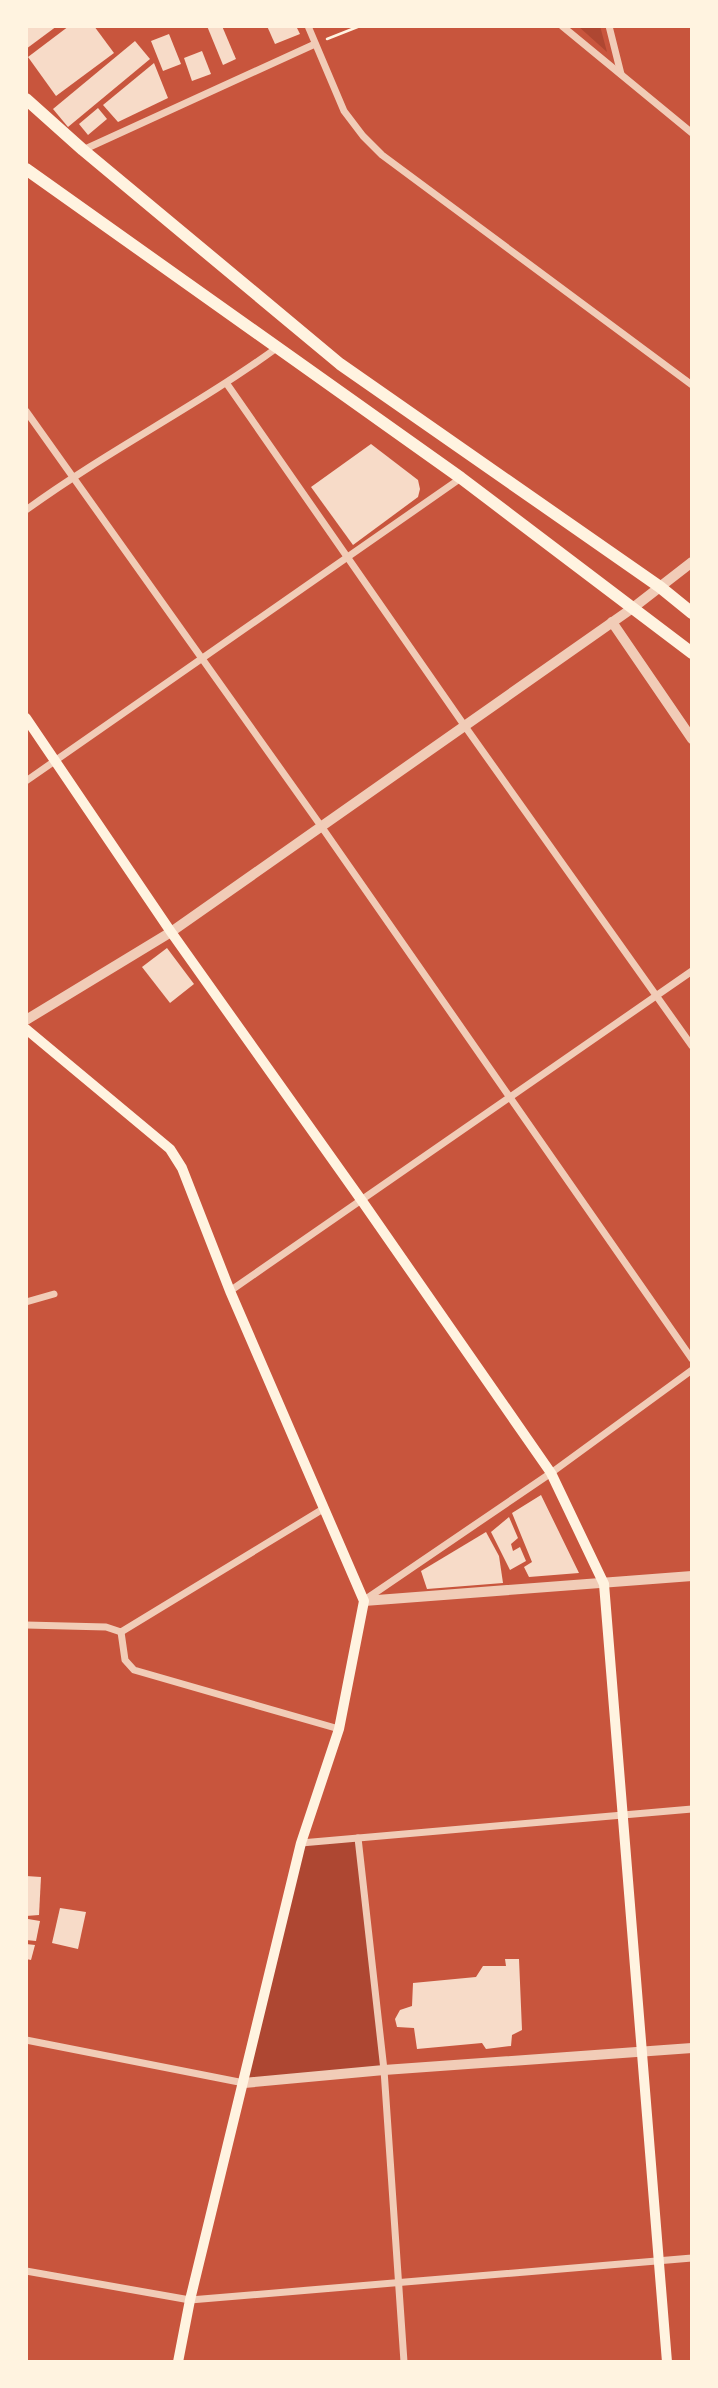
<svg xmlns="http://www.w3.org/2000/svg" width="718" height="2388" viewBox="0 0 718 2388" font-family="Signika,sans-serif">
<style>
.green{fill:#ae4732}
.building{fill:#f7dbc8}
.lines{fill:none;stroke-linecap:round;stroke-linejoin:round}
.path{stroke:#fff3e0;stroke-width:2.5}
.minor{stroke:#f1ccb7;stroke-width:7}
.tertiary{stroke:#f1ccb7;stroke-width:10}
.secondary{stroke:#fff3e0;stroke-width:10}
.primary{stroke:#fff3e0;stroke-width:12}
</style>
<rect width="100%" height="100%" fill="#c8553d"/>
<g class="green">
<polygon points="578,26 600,26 607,52"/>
<polygon points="358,1838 384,2070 244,2083 301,1843"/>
</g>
<g class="building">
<polygon points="26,26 57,26 26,49"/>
<polygon points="69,26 94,26 114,53 56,96 28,57"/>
<polygon points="207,26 222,26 236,59 223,65"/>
<polygon points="267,26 296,26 300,34 275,44"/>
<polygon points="169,34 181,64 163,71 151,41"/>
<polygon points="135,41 150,59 68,127 53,109"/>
<polygon points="202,51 211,74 192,81 184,58"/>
<polygon points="154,63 168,98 118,122 103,105"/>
<polygon points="98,108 107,119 88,135 79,124"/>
<polygon points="371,444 418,480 420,489 418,497 353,545 311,487"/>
<polygon points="167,948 194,984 170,1003 142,967"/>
<polygon points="541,1495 579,1573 529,1577 524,1567 532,1562 512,1513"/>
<polygon points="509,1517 518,1538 511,1544 513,1551 520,1547 526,1561 510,1570 491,1532"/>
<polygon points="486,1532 499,1556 503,1583 427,1589 421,1571"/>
<polygon points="26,1876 41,1877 39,1915 26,1916"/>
<polygon points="60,1908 86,1912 78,1949 52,1943"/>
<polygon points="28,1919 40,1921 36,1941 26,1940"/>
<polygon points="26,1944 35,1945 31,1960 26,1959"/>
<polygon points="505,1959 519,1959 522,2030 512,2035 511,2046 486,2049 482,2043 417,2049 414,2028 397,2027 395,2019 400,2010 412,2006 413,1983 476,1977 483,1966 506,1966"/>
</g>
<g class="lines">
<polyline class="path" points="327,39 360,26"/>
<g class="minor">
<polyline points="308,26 344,111 363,136 382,155 692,385"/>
<polyline points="562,26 692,133"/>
<polyline points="609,26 621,74"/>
<polyline points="83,150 315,44"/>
<polyline points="227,384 464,725 692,1046"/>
<polyline points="26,411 321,826 692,1359"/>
<path d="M26,510c81,-59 171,-104 252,-163"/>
<polyline points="26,781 461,478"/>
<polyline points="230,1291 692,971"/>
<polyline points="26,1302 54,1294"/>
<polyline points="366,1599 551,1473 692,1370"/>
<polyline points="26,1625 106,1627 121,1632"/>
<polyline points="121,1632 125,1660 134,1670 339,1729"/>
<polyline points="121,1632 323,1509"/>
<polyline points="358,1838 384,2070 404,2362"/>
<polyline points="301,1843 692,1809"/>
<polyline points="26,2040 244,2083"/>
<polyline points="26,2271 190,2300 692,2258"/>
</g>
<g class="tertiary">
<polyline points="612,622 692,739"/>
<polyline points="26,1020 171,932 634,607 692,562"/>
<polyline points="364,1601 692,1576"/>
<polyline points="244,2083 384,2070 692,2048"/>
</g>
<g class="secondary">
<polyline points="26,718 171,932 362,1201 551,1473 604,1584 667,2362"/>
<polyline points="26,1029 170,1149 182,1168 230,1291 364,1601 339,1729 301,1843 190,2300 178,2362"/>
</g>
<g class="primary">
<polyline points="26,99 83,150 340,364 660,587 692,613"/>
<polyline points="26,169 461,478 692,653"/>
</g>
</g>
<rect width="718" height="2388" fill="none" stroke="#fff3e0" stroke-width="56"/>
</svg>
